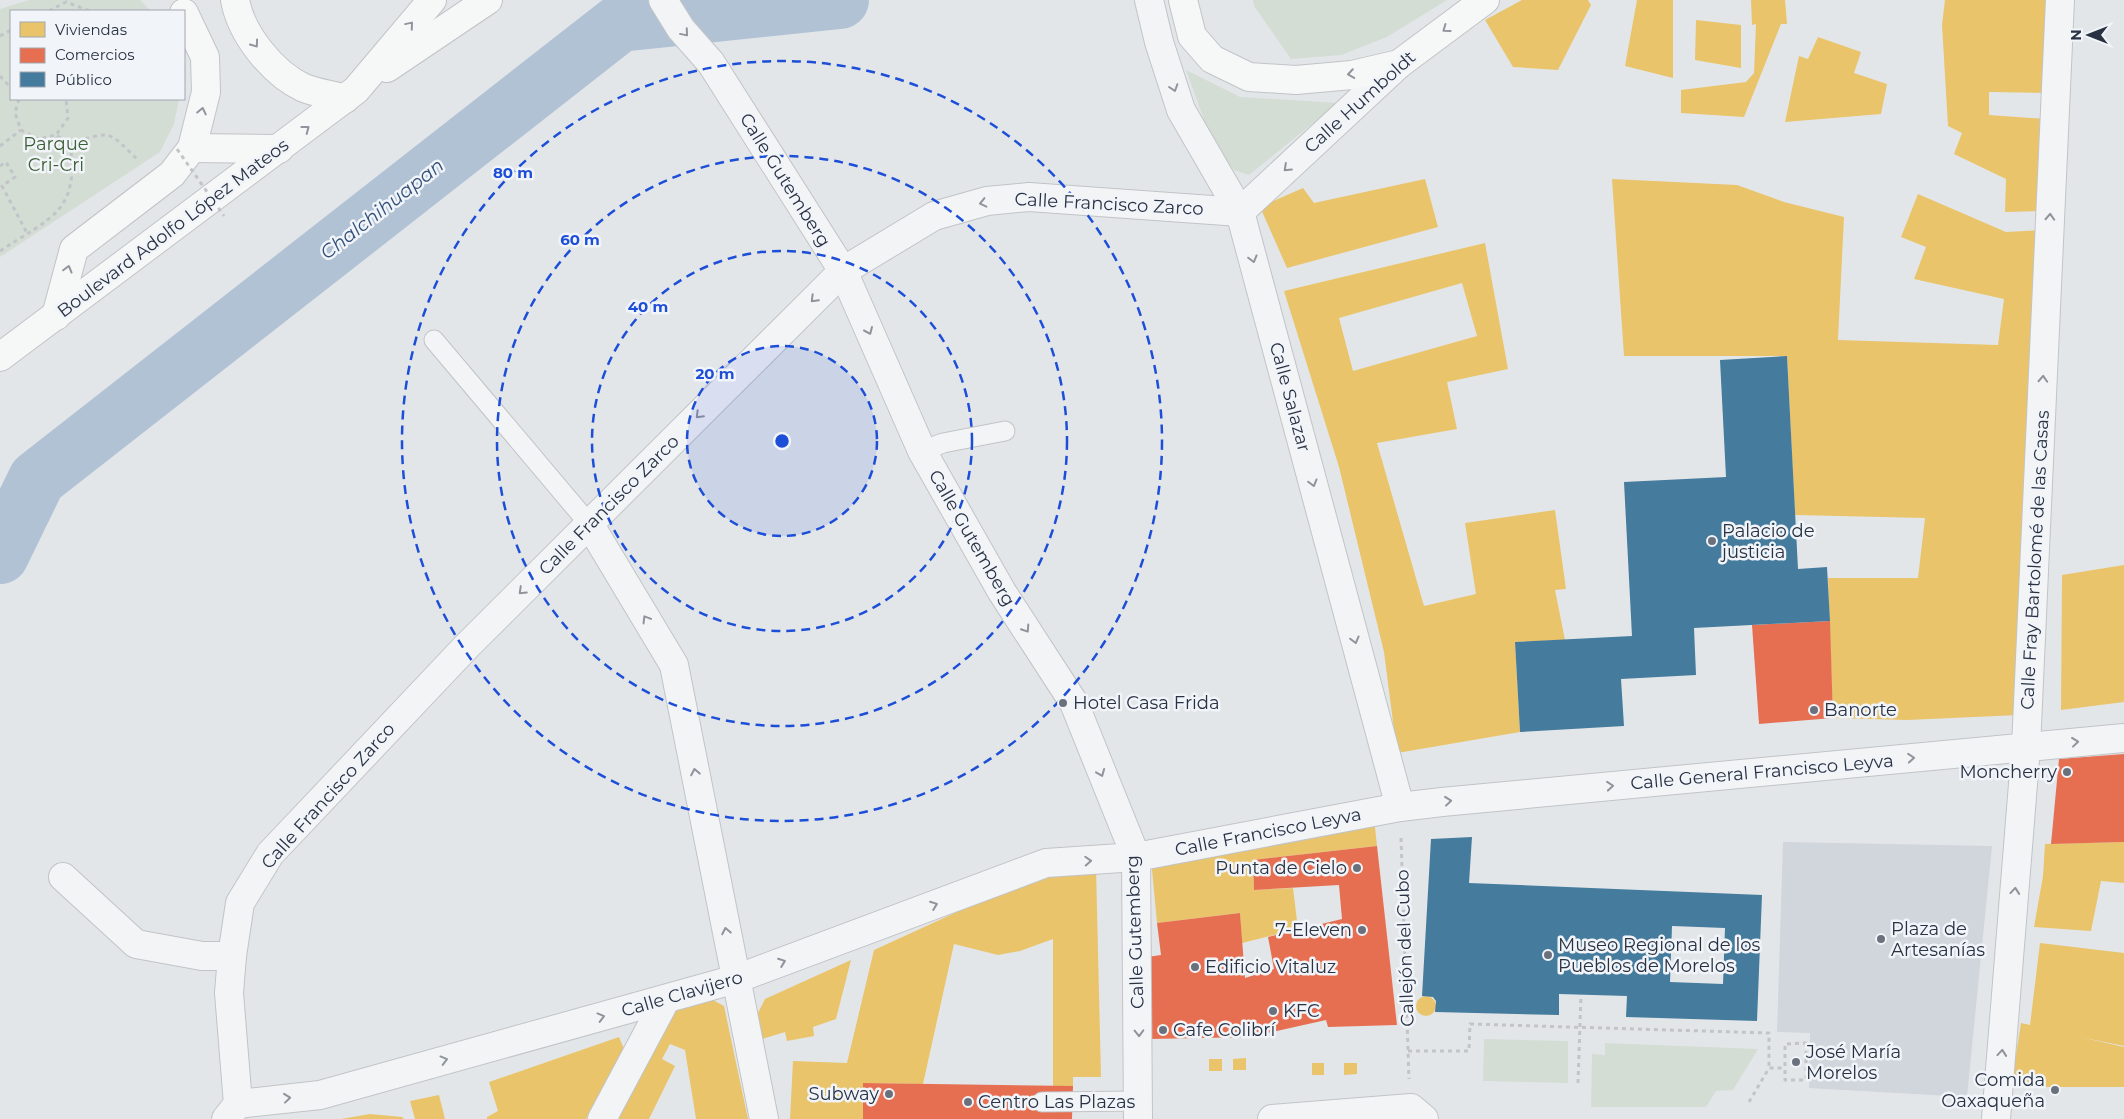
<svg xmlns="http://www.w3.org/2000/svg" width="2124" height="1119" viewBox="0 0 2124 1119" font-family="Montserrat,sans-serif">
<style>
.built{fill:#d1d5dc}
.green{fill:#d4ddd4}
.homes{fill:#e9c46a;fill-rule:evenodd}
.shops{fill:#e76f51}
.public{fill:#457b9d;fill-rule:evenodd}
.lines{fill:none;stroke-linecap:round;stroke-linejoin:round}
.river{stroke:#b1c2d5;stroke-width:58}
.service-casing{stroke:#c1c4c7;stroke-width:21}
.minor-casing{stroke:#c1c4c7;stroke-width:30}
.tertiary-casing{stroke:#c1c4c7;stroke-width:30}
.secondary-casing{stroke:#c1c4c7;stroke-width:30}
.path{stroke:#c2c4c9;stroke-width:3;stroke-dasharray:4 4;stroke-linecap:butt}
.service{stroke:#f3f4f5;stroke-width:19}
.minor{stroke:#f3f4f5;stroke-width:28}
.tertiary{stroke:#f3f4f5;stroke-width:28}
.secondary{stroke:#f6f7f7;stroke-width:28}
.path-bridge{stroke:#c2c4c9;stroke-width:3;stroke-dasharray:4 4;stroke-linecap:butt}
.oneway{stroke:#90949d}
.oneway2{stroke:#8e939c}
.ring{fill:none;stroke:#1d4ed8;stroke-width:2.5;stroke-dasharray:9 6}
.poi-dot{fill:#6a717d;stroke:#f1f4f8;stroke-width:2}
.labels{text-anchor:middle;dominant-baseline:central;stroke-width:5;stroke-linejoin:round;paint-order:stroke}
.street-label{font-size:18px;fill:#293243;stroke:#f1f4f8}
.park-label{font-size:18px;fill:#3d5f36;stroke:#f1f4f8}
.poi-label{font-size:18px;fill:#293243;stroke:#f1f4f8;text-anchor:start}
.water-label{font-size:19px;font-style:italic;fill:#315079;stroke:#f1f4f8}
.centre{fill:#1d4ed8;stroke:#f1f4f8;stroke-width:2.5}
.ring-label{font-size:15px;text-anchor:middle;font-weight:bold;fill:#1d4ed8;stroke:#f1f4f8;stroke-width:5;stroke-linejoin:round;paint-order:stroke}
</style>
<rect width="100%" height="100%" fill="#e3e6e9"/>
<polygon class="built" points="1783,842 1992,846 1967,1097 1809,1088 1810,1033 1777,1032"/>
<g class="green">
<polygon points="29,0 140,0 151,11 11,11 11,99 179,99 174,124 160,152 0,257 0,9"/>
<polygon points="1253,0 1447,0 1387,37 1341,55 1291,59 1254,6"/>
<polygon points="1186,70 1240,97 1338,103 1249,175 1234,170 1213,145"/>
<polygon points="1484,1039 1568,1041 1568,1083 1483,1081"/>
<polygon points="1605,1043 1758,1049 1733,1090 1716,1091 1706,1107 1591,1107 1592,1054 1605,1055"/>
</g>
<g class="homes">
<polygon points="1522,0 1588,0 1591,5 1558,70 1513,67 1485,20"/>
<polygon points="1637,0 1673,0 1673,78 1625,66"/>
<polygon points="1751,0 1785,0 1787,24 1781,24 1744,117 1681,113 1681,90 1746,82 1754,73 1756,24 1752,25"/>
<polygon points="1945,0 2053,0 2050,93 1989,92 1989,115 2045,119 2043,211 2005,212 2006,179 1954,154 1962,133 1948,126 1942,25"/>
<polygon points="1696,20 1741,25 1741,68 1695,60"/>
<polygon points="1818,37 1861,52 1854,73 1887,84 1881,114 1785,122 1799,56 1808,59"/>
<polygon points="1425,179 1438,227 1287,268 1260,207 1303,188 1314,203"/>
<polygon points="1612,179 1737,185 1784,202 1844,217 1838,340 1998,345 2004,299 1914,279 1926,247 1901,237 1918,194 2006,232 2043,230 2019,715 1907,720 1833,718 1828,578 1918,578 1925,518 1795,515 1787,356 1624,356"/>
<path d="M1485,243l23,126 -61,13 10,47 -80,14 47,163 52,-12 -11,-71 90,-13 11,79 -11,1 10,50 -50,2 5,90 -123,21 -13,-101 -45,-185 -55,-176zM1462,283l15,53 -124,35 -14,-53z"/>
<polygon points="2124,565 2124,702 2061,710 2062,575"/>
<polygon points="1374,818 1377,846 1253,860 1254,890 1293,888 1298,929 1242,943 1240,913 1157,923 1151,859"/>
<polygon points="2124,842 2124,883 2101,881 2091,931 2034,927 2043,876 2045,844"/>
<polygon points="1096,867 1101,1077 1073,1077 1073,1086 1053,1086 1053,939 1020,951 998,955 954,944 923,1084 863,1083 863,1119 790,1119 793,1061 847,1063 874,950 1051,869"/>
<polygon points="2040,943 2124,953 2124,1046 2080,1037 2124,1047 2124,1087 2011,1087 2021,1023 2030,1025"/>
<polygon points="851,960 836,1019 813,1027 814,1036 787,1041 785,1032 759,1040 754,1021 765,999"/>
<circle cx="1426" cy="1006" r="10"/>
<polygon points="709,998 724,1006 748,1119 696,1119 685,1050 670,1044 662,1059 675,1066 649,1119 612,1119 664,1018 678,1009"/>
<polygon points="619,1037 624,1049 586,1119 487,1119 487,1117 498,1111 489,1082"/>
<polygon points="1246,1058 1246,1070 1233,1070 1233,1059"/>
<rect x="1209" y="1059" width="13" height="12"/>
<rect x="1312" y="1063" width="12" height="12"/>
<polygon points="1344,1063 1357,1063 1357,1074 1344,1075"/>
<polygon points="439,1095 445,1119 415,1119 410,1101"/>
<polygon points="370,1114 402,1117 404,1119 341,1119"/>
</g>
<g class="shops">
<polygon points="1830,621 1833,718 1759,724 1752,625"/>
<polygon points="2124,754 2124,842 2051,844 2059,759"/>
<polygon points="1377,846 1397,1025 1328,1027 1326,1020 1250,1037 1150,1039 1147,957 1161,955 1157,923 1240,913 1245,978 1274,969 1268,937 1342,919 1339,885 1254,890 1253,860"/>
<polygon points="863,1083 1073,1086 1072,1119 863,1119"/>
</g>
<g class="public">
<polygon points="1787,356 1798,569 1827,567 1830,621 1694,628 1696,675 1621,679 1624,726 1520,732 1515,642 1632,636 1624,482 1726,477 1720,360"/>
<path d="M1472,837l-3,46 293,12 -5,126 -131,-4 1,-21 -68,-2v21l-124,-3 1,-11 -3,-4 -11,-1 9,-157zM1672,926l53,2 -2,56 -53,-2z"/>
</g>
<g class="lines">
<polyline class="river" points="0,555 37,479 620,23 840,0"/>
<defs>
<g id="service">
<polyline points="434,340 590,525"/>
<polyline points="922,451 943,443 1005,431"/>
<polyline points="1042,1102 1139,1101"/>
</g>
<g id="minor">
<polyline points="590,525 674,665 764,1119"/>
<polyline points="63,877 136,944 202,956 232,956"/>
<polyline points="238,1104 229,993 232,956 240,903 270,854 466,647 843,271 934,216 987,201 1029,197 1240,212 1399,64"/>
<polyline points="226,1119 238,1104 320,1095 736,979 1046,863 1136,857"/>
<polyline points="602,1119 666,999"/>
<polyline points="1272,1119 1411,1108 1424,1119"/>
</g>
<g id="tertiary">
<polyline points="663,0 681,29 711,63 843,271 922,451 1002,592 1074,703 1136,857 1138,1119"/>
<polyline points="1149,0 1159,42 1181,110 1240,212 1400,807"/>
<polyline points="1136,857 1400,807 1442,802 2124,738"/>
<polyline points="1996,1119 2026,747 2060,0"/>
</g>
<g id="secondary">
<path d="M235,0c6,34 38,74 69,88 13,5 28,7 41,11"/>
<polyline points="1183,0 1192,36 1212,59 1249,77 1296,80 1352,75 1399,64 1485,0"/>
<polyline points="387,68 488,0"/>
<polyline points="192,148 279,149"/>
<polyline points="56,316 74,249 172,174 192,148 206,92 205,57 184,13"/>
<polyline points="0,357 356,90 432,0"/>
</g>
</defs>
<use href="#service" class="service-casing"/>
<use href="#minor" class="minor-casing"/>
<use href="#tertiary" class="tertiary-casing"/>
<use href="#secondary" class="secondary-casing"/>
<g class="path">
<polyline points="49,11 66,2 90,11"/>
<polyline points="0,36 11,30"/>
<polyline points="0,76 11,88"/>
<polyline points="19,99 15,113 21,130 38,139 56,135 68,118 66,99"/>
<path d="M70,144c43,-14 37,-14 69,17"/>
<polyline points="0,146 21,130"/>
<polyline points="0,166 6,162 15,177 2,186 27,233"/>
<path d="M0,251c50,-33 80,-39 70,-107l-14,-9"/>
<polyline points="1401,838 1409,1079"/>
<polygon points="1806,1043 1806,1080 1785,1080 1785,1044"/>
<polyline points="1408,1051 1469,1051 1470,1024 1769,1033 1769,1068"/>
<polyline points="1578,1083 1581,995"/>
<polyline points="1749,1102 1769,1068 1785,1068"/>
</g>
<use href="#service" class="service"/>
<use href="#minor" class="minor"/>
<use href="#tertiary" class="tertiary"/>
<use href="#secondary" class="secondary"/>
<polyline class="path-bridge" points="177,149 224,216"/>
</g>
<defs><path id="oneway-chevron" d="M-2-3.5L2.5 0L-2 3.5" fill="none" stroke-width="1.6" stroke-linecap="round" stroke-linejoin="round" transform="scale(1.25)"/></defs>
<g class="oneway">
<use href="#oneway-chevron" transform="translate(410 25) rotate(-50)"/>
<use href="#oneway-chevron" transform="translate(1446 29) rotate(144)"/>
<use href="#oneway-chevron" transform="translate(255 44) rotate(54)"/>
<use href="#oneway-chevron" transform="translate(1351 74) rotate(171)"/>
<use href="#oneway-chevron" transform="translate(202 111) rotate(-78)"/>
<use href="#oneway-chevron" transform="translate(306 129) rotate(-37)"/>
<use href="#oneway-chevron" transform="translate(68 269) rotate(-75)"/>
</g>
<g class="oneway2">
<use href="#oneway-chevron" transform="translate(685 33) rotate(50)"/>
<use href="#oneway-chevron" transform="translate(1174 88) rotate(72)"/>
<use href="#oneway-chevron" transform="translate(1287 168) rotate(137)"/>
<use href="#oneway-chevron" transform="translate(983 203) rotate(167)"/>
<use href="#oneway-chevron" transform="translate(2050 217) rotate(-87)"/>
<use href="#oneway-chevron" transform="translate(1253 259) rotate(75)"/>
<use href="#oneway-chevron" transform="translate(814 299) rotate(135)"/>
<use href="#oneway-chevron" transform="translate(869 331) rotate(66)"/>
<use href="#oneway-chevron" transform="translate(2043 379) rotate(-87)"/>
<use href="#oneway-chevron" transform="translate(699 415) rotate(135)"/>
<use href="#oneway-chevron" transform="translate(1313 483) rotate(75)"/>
<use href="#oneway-chevron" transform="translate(522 591) rotate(136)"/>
<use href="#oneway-chevron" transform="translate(646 619) rotate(-121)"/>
<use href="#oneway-chevron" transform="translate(1026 629) rotate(57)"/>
<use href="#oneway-chevron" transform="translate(1355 640) rotate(75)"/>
<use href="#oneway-chevron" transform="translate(2075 742) rotate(-6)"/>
<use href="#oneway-chevron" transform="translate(1911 758) rotate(-5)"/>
<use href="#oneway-chevron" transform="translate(695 772) rotate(-101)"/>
<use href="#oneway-chevron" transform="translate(1101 773) rotate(68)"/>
<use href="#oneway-chevron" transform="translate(1610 786) rotate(-5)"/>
<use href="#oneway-chevron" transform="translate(1448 801) rotate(-6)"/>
<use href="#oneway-chevron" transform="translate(1088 861) rotate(-3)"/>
<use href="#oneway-chevron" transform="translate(2015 891) rotate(-85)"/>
<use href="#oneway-chevron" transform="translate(934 905) rotate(-21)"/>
<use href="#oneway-chevron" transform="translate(726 931) rotate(-101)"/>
<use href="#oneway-chevron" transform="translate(782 962) rotate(-21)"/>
<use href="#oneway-chevron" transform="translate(601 1017) rotate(-15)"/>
<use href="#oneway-chevron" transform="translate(1139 1033) rotate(89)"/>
<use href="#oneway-chevron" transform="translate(2002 1053) rotate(-85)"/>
<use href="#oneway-chevron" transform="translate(444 1060) rotate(-15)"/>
<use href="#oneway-chevron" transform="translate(287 1098) rotate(-6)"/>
</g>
<circle cx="782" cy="441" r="95" fill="#1d4ed8" fill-opacity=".12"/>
<g class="ring">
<circle cx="782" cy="441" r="95"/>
<circle cx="782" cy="441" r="190"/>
<circle cx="782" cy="441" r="285"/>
<circle cx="782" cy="441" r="380"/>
</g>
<g class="poi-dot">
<circle cx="1712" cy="541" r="5"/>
<circle cx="1063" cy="703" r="5"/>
<circle cx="1814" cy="710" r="5"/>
<circle cx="2067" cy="772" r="5"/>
<circle cx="1357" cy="868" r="5"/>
<circle cx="1362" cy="930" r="5"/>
<circle cx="1881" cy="939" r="5"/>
<circle cx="1548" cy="955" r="5"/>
<circle cx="1195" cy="967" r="5"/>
<circle cx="1273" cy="1011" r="5"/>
<circle cx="1163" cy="1030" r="5"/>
<circle cx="1796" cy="1062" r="5"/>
<circle cx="2055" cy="1090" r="5"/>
<circle cx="889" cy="1094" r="5"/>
<circle cx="968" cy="1102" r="5"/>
</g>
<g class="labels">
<g class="street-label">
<text transform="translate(1360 102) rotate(-42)">Calle Humboldt</text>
<text transform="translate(785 180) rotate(58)">Calle Gutemberg</text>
<text transform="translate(1109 204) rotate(3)">Calle Francisco Zarco</text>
<text transform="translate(173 228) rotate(-37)">Boulevard Adolfo López Mateos</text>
<text transform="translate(1290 397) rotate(75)">Calle Salazar</text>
<text transform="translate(609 505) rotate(-45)">Calle Francisco Zarco</text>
<text transform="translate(972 538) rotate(60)">Calle Gutemberg</text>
<text transform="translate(2035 560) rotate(-87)">Calle Fray Bartolomé de las Casas</text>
<text transform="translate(1762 772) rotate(-5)">Calle General Francisco Leyva</text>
<text transform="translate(328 796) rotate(-48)">Calle Francisco Zarco</text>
<text transform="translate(1268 832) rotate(-11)">Calle Francisco Leyva</text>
<text transform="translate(1135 932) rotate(-92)">Calle Gutemberg</text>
<text transform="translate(1405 948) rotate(-92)">Callejón del Cubo</text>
<text transform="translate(682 994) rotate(-16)">Calle Clavijero</text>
</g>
<g class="park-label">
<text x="56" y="144">Parque<tspan x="56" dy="21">Cri-Cri</tspan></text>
</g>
<g class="poi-label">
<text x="1722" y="531">Palacio de<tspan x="1722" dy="21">justicia</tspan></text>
<text x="1073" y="703">Hotel Casa Frida</text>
<text x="1824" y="710">Banorte</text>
<text x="2057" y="772" text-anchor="end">Moncherry</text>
<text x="1347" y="868" text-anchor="end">Punta de Cielo</text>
<text x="1891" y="929">Plaza de<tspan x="1891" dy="21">Artesanías</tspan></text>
<text x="1352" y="930" text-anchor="end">7-Eleven</text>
<text x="1558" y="945">Museo Regional de los<tspan x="1558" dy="21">Pueblos de Morelos</tspan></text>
<text x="1205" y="967">Edificio Vitaluz</text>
<text x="1283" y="1011">KFC</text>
<text x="1173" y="1030">Cafe Colibrí</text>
<text x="1806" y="1052">José María<tspan x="1806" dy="21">Morelos</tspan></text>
<text x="2045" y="1080" text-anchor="end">Comida<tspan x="2045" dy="21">Oaxaqueña</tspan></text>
<text x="879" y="1094" text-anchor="end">Subway</text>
<text x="978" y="1102">Centro Las Plazas</text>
</g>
<g class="water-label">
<text transform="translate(382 209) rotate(-38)">Chalchihuapan</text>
</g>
</g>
<circle cx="782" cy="441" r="8" class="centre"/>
<g class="ring-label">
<text x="513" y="178">80 m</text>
<text x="580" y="245">60 m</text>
<text x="648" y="312">40 m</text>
<text x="715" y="379">20 m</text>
</g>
<rect x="10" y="10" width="175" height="90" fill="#f1f4f8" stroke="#a1a6b0"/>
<rect x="20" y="22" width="25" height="15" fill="#e9c46a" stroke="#a1a6b0"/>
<text x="55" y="35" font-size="15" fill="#293243">Viviendas</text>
<rect x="20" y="48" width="25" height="15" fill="#e76f51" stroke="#a1a6b0"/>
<text x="55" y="60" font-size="15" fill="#293243">Comercios</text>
<rect x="20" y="72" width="25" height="15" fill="#457b9d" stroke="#a1a6b0"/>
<text x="55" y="85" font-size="15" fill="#293243">Público</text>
<g transform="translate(2089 35) rotate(270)" stroke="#f1f4f8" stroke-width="4" paint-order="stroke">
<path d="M0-4L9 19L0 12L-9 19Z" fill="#293243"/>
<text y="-8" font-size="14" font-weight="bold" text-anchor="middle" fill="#293243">N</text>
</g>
</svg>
